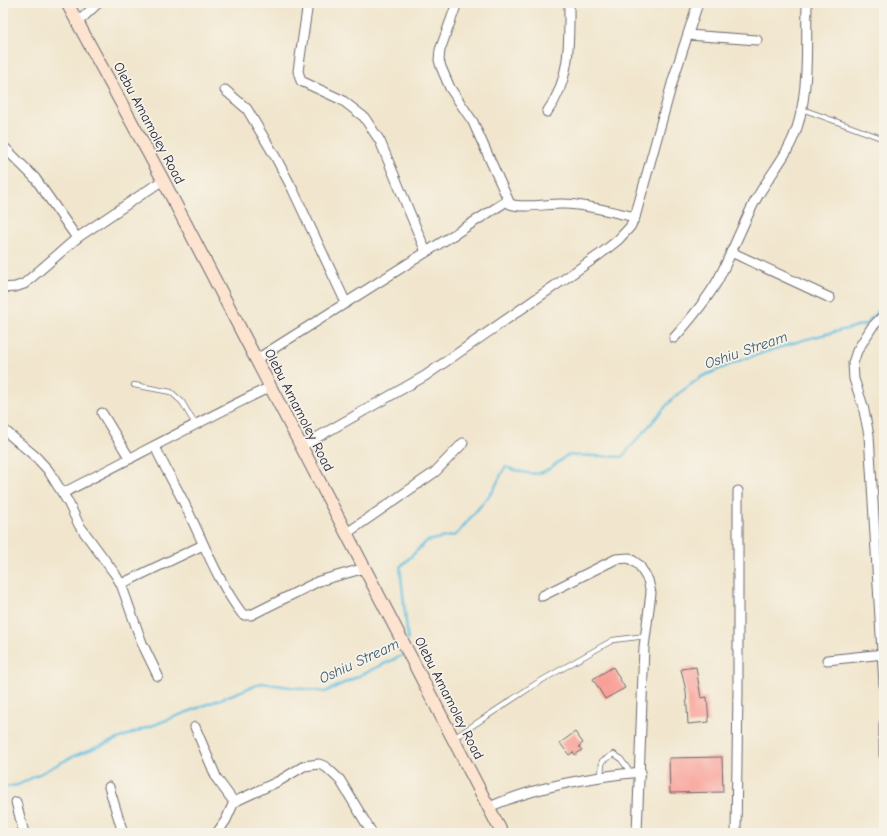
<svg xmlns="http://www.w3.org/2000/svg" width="887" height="836" viewBox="0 0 887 836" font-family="'Comic Neue',sans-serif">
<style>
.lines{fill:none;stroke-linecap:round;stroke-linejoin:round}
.stream{stroke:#61bedf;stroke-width:2.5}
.building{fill:#f89f96}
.lane-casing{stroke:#6a676e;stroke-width:6}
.street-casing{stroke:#6a676e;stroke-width:11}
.secondary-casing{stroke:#6a676e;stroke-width:14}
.lane{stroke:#fff;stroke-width:4.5}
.street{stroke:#fff;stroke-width:9}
.secondary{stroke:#fde4d1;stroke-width:12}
.labels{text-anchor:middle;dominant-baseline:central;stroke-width:3.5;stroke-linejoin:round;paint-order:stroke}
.street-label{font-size:14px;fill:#22223b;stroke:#f7f3e8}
.water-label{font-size:15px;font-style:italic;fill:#385974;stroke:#f7f3e8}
</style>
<rect width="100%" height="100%" fill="#f7f3e8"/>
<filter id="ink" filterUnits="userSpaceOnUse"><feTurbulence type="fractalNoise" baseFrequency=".025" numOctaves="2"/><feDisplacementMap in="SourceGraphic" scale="8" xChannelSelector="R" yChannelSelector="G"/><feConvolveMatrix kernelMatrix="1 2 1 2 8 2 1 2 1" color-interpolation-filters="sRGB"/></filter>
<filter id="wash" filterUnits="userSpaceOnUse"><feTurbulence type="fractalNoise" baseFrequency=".012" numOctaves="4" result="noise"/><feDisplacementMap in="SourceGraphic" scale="16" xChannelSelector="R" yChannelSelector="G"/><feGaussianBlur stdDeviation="0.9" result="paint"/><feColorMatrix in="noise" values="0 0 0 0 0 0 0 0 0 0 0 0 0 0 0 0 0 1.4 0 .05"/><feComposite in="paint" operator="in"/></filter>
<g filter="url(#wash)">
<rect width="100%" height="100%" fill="#f1e6cd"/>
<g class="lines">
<g class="stream">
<path d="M408,640l-8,-73 27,-26 29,-6 37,-44 12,-24c33,10 34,11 62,-12l55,2 52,-60 27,-20 40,-17 62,-20 63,-16 18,-19"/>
<polyline points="3,787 18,785 74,756 262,683 325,692 405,654"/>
</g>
</g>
<g id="blocks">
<g class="building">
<polygon points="613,667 625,688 605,699 593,679"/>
<polygon points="696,667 701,698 707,697 709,722 688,724 686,691 681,669"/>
<polygon points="575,732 583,743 579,746 582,750 575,755 573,752 569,755 560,743"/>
<polygon points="722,757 723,792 670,793 669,758"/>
</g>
</g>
</g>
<g filter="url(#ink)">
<use href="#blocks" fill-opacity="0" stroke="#6a676e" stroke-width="1"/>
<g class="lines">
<defs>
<g id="lane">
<polyline points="802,109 884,139"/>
<polyline points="134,385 171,392 182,402 195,424"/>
<polyline points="454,738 537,683 613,640 646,636"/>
<polyline points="601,778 602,761 614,754 620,758 631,773"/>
</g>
<g id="street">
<polyline points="308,3 298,71 301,81 342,100 364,117 380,141 426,252"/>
<path d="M457,3l-17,47 -1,10 2,7 9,21 23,34 37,82c14,5 40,-1 55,0 24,1 47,8 70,13"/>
<polyline points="78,22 98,3"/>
<polyline points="688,35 757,40"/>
<polyline points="225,90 247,109 276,158 293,190 346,303"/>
<path d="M547,112c24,-32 22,-71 22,-109"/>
<polyline points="3,146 35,178 77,238"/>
<polyline points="731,252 830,298"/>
<polyline points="3,288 15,287 24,284 77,238 163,180"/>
<polyline points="884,315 872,327 857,351 853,363 854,379 863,406 869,435 884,685"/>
<path d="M674,338c16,-18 32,-37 44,-58 13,-25 23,-52 36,-77 15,-29 36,-48 45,-82 10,-38 7,-79 8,-118"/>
<polyline points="257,359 507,201"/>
<polyline points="102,413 130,459"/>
<polyline points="3,429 36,457 48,470 68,502 79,525 115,574 121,584 142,643 158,676"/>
<path d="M155,446c9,22 22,41 32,63 17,35 32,75 56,106h8l68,-34 46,-13"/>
<polyline points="302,446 425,376 599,255 618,240 630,227 635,217 673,80 698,3"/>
<path d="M63,493c69,-35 137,-72 207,-106"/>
<polyline points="347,533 435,472 463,443"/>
<polyline points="121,584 203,545"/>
<polyline points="542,596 616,559 629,558 639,565 648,580 651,593 644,647 637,833"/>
<polyline points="827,660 884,654"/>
<polyline points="884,724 884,755"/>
<polyline points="195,727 217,779 234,802"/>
<polyline points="109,787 123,833"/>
<polyline points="16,802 24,833"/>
<path d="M489,807c48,-21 100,-30 152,-35"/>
<polyline points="217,833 226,820 234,802 279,781 304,766 319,764 326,767 340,780 372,833"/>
<polyline points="736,833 738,691 738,491"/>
</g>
<polyline id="secondary" points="67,3 163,180 502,833"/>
</defs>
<use href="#lane" class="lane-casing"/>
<use href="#street" class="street-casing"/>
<use href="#secondary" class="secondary-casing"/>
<use href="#lane" class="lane"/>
<use href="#street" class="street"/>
<use href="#secondary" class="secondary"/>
</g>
</g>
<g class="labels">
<g class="street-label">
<text transform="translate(149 123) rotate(62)">Olebu Amamoley Road</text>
<text transform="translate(299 410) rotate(63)">Olebu Amamoley Road</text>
<text transform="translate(449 698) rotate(63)">Olebu Amamoley Road</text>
</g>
<g class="water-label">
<text transform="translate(746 350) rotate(-19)">Oshiu Stream</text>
<text transform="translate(359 661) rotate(-25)">Oshiu Stream</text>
</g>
</g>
<rect width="887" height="836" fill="none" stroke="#f7f3e8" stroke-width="16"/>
</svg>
